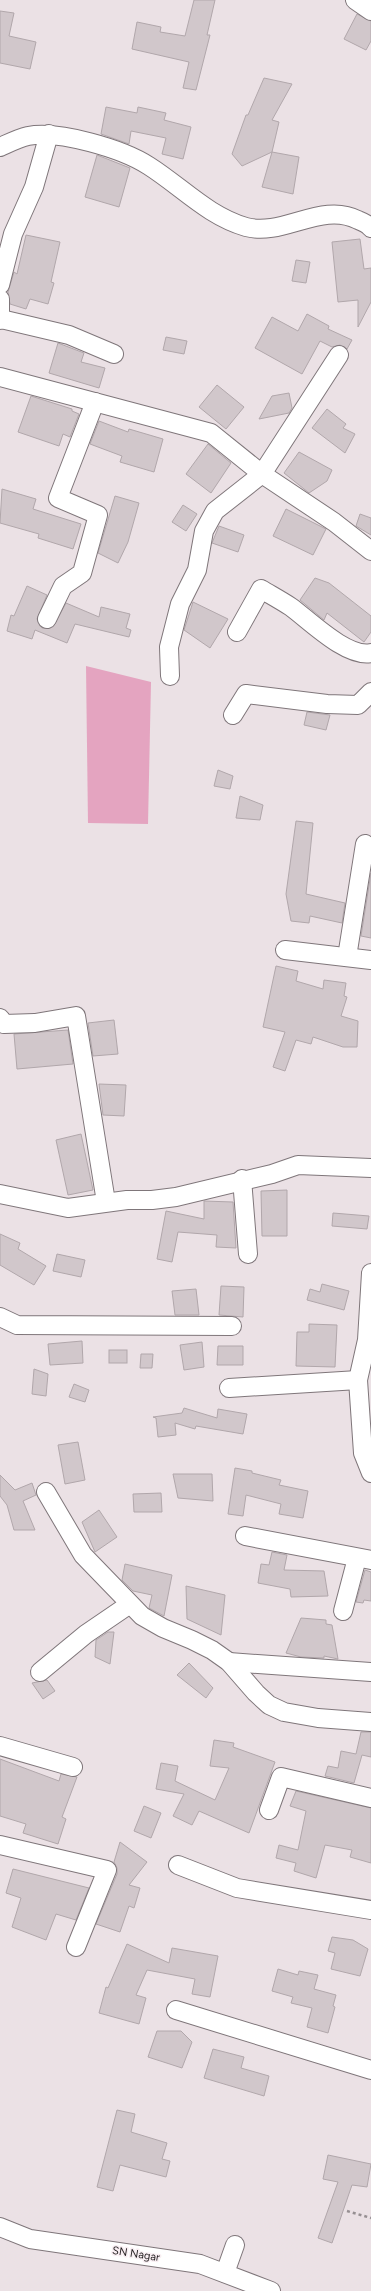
<svg xmlns="http://www.w3.org/2000/svg" width="371" height="2291" viewBox="0 0 371 2291" font-family="Figtree,sans-serif">
<style>
.green{fill:#e4a4c0}
.building{fill:#d1c7cb;stroke:#b1a7ab}
.lines{fill:none;stroke-linecap:round;stroke-linejoin:round}
.street-casing{stroke:#7f767a;stroke-width:20}
.path{stroke:#968f92;stroke-width:2.5;stroke-dasharray:3 3;stroke-linecap:butt}
.street{stroke:#fff;stroke-width:18}
.labels{text-anchor:middle;dominant-baseline:central;stroke-width:3;stroke-linejoin:round;paint-order:stroke}
.street-label{font-size:11px;fill:#221e20;stroke:#f8eef2}
</style>
<rect width="100%" height="100%" fill="#ebe1e5"/>
<polygon class="green" points="86,666 151,682 148,824 88,823"/>
<g class="building">
<polygon points="194,0 215,0 207,35 210,35 196,90 183,88 189,62 132,49 137,22 161,27 160,32 185,36"/>
<polygon points="0,11 14,13 9,36 36,42 30,69 0,63"/>
<polygon points="357,14 371,21 371,41 366,50 344,39"/>
<polygon points="264,78 292,84 272,120 279,122 272,152 242,166 232,154 246,115 248,115"/>
<polygon points="106,107 137,113 138,107 166,113 164,120 191,127 183,159 162,154 166,138 131,131 129,144 101,134"/>
<polygon points="272,152 299,157 293,194 262,187"/>
<polygon points="97,155 130,168 119,207 85,197"/>
<polygon points="26,235 60,242 51,282 54,283 48,304 30,299 26,309 10,304 8,292 14,272 17,274"/>
<polygon points="360,239 364,269 371,268 371,302 358,327 358,300 338,302 332,242"/>
<polygon points="296,260 310,262 306,283 292,281"/>
<polygon points="307,314 329,326 328,329 352,340 347,349 340,345 332,347 320,341 302,374 255,348 272,317 298,331"/>
<polygon points="166,337 187,341 184,354 163,350"/>
<polygon points="58,343 84,353 81,362 105,368 99,388 49,373"/>
<polygon points="217,385 244,407 226,429 199,407"/>
<polygon points="289,393 292,408 289,413 259,419 272,396"/>
<polygon points="31,396 72,409 72,411 79,414 70,437 63,434 59,446 18,432"/>
<polygon points="327,409 346,424 343,428 355,434 345,453 312,428"/>
<polygon points="99,421 128,432 129,429 163,439 154,472 120,462 122,456 90,444"/>
<polygon points="208,444 231,463 211,493 186,474"/>
<polygon points="299,452 332,470 327,481 309,493 284,473"/>
<polygon points="2,489 36,499 33,509 81,524 73,549 38,538 39,534 0,523"/>
<polygon points="115,496 139,503 128,542 118,563 98,553"/>
<polygon points="183,505 197,514 186,531 172,522"/>
<polygon points="286,509 326,529 313,555 273,536"/>
<polygon points="360,514 371,518 371,535 356,526"/>
<polygon points="219,526 244,535 238,552 212,543"/>
<polygon points="315,578 329,583 371,616 371,632 364,642 327,613 324,620 300,600"/>
<polygon points="27,586 47,595 37,619 42,628 53,627 66,603 99,617 101,607 130,614 126,628 131,630 129,637 75,624 67,643 35,630 32,639 7,631 11,615 14,616"/>
<polygon points="193,602 228,619 210,648 184,630"/>
<polygon points="307,712 330,715 326,730 304,725"/>
<polygon points="218,770 233,776 230,789 214,786"/>
<polygon points="240,796 263,805 260,820 236,818"/>
<polygon points="296,821 313,823 306,894 345,903 342,923 310,916 309,923 291,921 286,894"/>
<polygon points="371,873 371,938 361,936"/>
<polygon points="276,966 298,971 296,981 323,989 324,980 346,983 344,996 347,997 341,1016 358,1021 357,1047 343,1047 313,1037 311,1044 296,1040 285,1071 273,1067 285,1032 263,1027"/>
<polygon points="114,1020 118,1054 93,1056 88,1023"/>
<polygon points="68,1030 73,1064 17,1069 14,1034"/>
<polygon points="99,1084 126,1085 124,1116 103,1115"/>
<polygon points="81,1134 93,1190 68,1195 56,1140"/>
<polygon points="287,1190 287,1236 262,1236 261,1191"/>
<polygon points="204,1201 233,1202 236,1248 216,1247 217,1235 178,1232 172,1262 157,1259 166,1211 204,1219"/>
<polygon points="333,1213 369,1216 367,1229 332,1226"/>
<polygon points="0,1234 20,1243 18,1249 46,1266 34,1285 0,1265"/>
<polygon points="57,1254 85,1260 81,1277 53,1271"/>
<polygon points="322,1284 349,1291 344,1310 307,1300 310,1289 320,1292"/>
<polygon points="221,1286 244,1287 243,1317 219,1315"/>
<polygon points="196,1289 199,1315 175,1315 172,1291"/>
<polygon points="309,1324 337,1325 335,1367 296,1366 297,1332 309,1332"/>
<polygon points="82,1341 83,1363 50,1365 48,1344"/>
<polygon points="202,1342 204,1367 184,1370 180,1345"/>
<polygon points="218,1346 243,1346 243,1365 217,1365"/>
<rect x="109" y="1350" width="18" height="13"/>
<polygon points="141,1354 153,1354 152,1368 140,1368"/>
<polygon points="34,1369 48,1374 46,1396 32,1394"/>
<polygon points="74,1384 89,1390 85,1402 69,1397"/>
<polygon points="184,1408 217,1418 218,1409 247,1414 243,1434 196,1426 195,1429 175,1423 176,1435 158,1437 156,1418 153,1417 182,1413"/>
<polygon points="78,1442 85,1480 65,1484 58,1445"/>
<polygon points="235,1468 252,1471 252,1473 281,1480 279,1485 308,1491 303,1518 279,1514 281,1504 246,1495 243,1516 228,1514"/>
<polygon points="173,1474 212,1474 213,1501 178,1498"/>
<polygon points="0,1475 15,1490 32,1483 36,1495 23,1501 35,1530 14,1530 7,1505 0,1496"/>
<polygon points="161,1493 162,1512 134,1512 133,1494"/>
<polygon points="99,1510 117,1537 95,1552 82,1522"/>
<polygon points="272,1552 287,1555 284,1570 324,1571 328,1596 291,1597 290,1589 258,1583 261,1564 269,1565"/>
<polygon points="125,1564 172,1575 164,1616 149,1608 152,1595 133,1591 122,1580"/>
<polygon points="365,1570 371,1572 371,1601 364,1600 363,1603 356,1602"/>
<polygon points="186,1586 225,1595 221,1635 187,1619"/>
<polygon points="301,1618 326,1620 326,1624 332,1625 338,1659 324,1656 324,1658 301,1657 286,1653"/>
<polygon points="108,1632 114,1632 110,1664 95,1657 96,1640"/>
<polygon points="189,1663 213,1688 206,1698 177,1675"/>
<polygon points="47,1680 55,1691 43,1699 32,1683"/>
<polygon points="361,1732 371,1732 371,1757 362,1755 354,1783 325,1776 328,1766 338,1768 341,1751 356,1754"/>
<polygon points="214,1740 234,1743 233,1747 275,1762 249,1833 199,1811 192,1825 173,1816 184,1794 156,1789 161,1763 178,1766 175,1781 215,1800 229,1768 210,1766"/>
<polygon points="0,1759 59,1781 61,1774 77,1777 62,1817 66,1819 58,1844 23,1833 26,1824 0,1816"/>
<polygon points="296,1791 371,1808 371,1863 350,1857 352,1850 325,1845 316,1878 294,1871 296,1863 276,1858 279,1845 298,1850 306,1811 290,1806"/>
<polygon points="144,1806 161,1813 151,1838 134,1831"/>
<polygon points="120,1842 147,1862 129,1885 140,1888 134,1908 129,1906 120,1932 96,1924 117,1874 117,1868 114,1862"/>
<polygon points="13,1869 89,1888 76,1920 56,1914 46,1940 12,1927 21,1898 6,1893"/>
<polygon points="332,1937 353,1940 368,1949 360,1976 331,1969 335,1953 328,1951"/>
<polygon points="127,1944 169,1963 172,1948 218,1956 210,1997 192,1994 195,1979 147,1970 136,1995 146,1998 139,2024 99,2013 106,1987 108,1988"/>
<polygon points="278,1969 298,1975 299,1971 318,1975 314,1989 336,1995 333,2006 335,2007 328,2033 307,2027 312,2008 291,2003 293,1997 272,1991"/>
<polygon points="157,2031 181,2031 192,2042 182,2068 148,2057"/>
<polygon points="213,2049 244,2057 241,2068 269,2076 264,2096 204,2078"/>
<polygon points="117,2110 135,2114 131,2132 167,2143 162,2159 170,2161 166,2177 120,2165 113,2191 97,2187"/>
<polygon points="328,2155 371,2164 367,2187 352,2185 332,2243 318,2238 338,2182 323,2179"/>
</g>
<g class="lines">
<defs>
<g id="street">
<polyline points="355,0 371,11"/>
<path d="M0,147c9,-4 19,-9 28,-11 31,-6 95,13 121,30 33,21 59,50 97,61 37,10 76,-26 112,-7 5,2 10,4 13,8"/>
<polyline points="0,285 13,234 34,187 49,134"/>
<polyline points="0,299 0,320"/>
<polyline points="1,319 69,335 114,354"/>
<polyline points="0,377 211,433 262,474 334,522 371,551"/>
<polyline points="47,619 63,586 82,573 98,515 58,498 95,402"/>
<path d="M237,632l24,-43c10,6 21,12 30,18 19,14 56,51 80,46"/>
<polyline points="170,676 169,647 180,604 197,570 204,531 215,511 262,474 339,355"/>
<polyline points="233,715 246,694 327,704 358,705 371,692"/>
<polyline points="285,950 371,960"/>
<polyline points="347,957 365,844"/>
<polyline points="0,1018 4,1024 35,1023 76,1016 106,1202"/>
<polyline points="242,1179 248,1254"/>
<polyline points="0,1194 68,1208 127,1200 152,1200 176,1197 272,1174 298,1165 371,1168"/>
<polyline points="371,1273 367,1340 358,1380 363,1453 371,1473"/>
<polyline points="0,1317 17,1325 232,1326"/>
<polyline points="229,1388 358,1380"/>
<polyline points="46,1492 83,1555 142,1616 163,1628 192,1640 212,1650 229,1662 256,1693 269,1705 284,1712 318,1718 371,1722"/>
<polyline points="245,1536 371,1560"/>
<polyline points="343,1611 357,1558"/>
<polyline points="229,1662 371,1672"/>
<polyline points="40,1672 86,1634 130,1604"/>
<polyline points="0,1746 73,1767"/>
<polyline points="269,1810 281,1777 371,1798"/>
<polyline points="0,1845 107,1870 76,1947"/>
<polyline points="178,1865 237,1888 371,1910"/>
<polyline points="176,2010 371,2070"/>
<polyline points="0,2227 30,2239 200,2264 271,2291"/>
<polyline points="225,2273 235,2245"/>
</g>
</defs>
<use href="#street" class="street-casing"/>
<polyline class="path" points="347,2211 371,2218"/>
<use href="#street" class="street"/>
</g>
<g class="labels">
<g class="street-label">
<text transform="translate(136 2254) rotate(9)">SN Nagar</text>
</g>
</g>
</svg>
